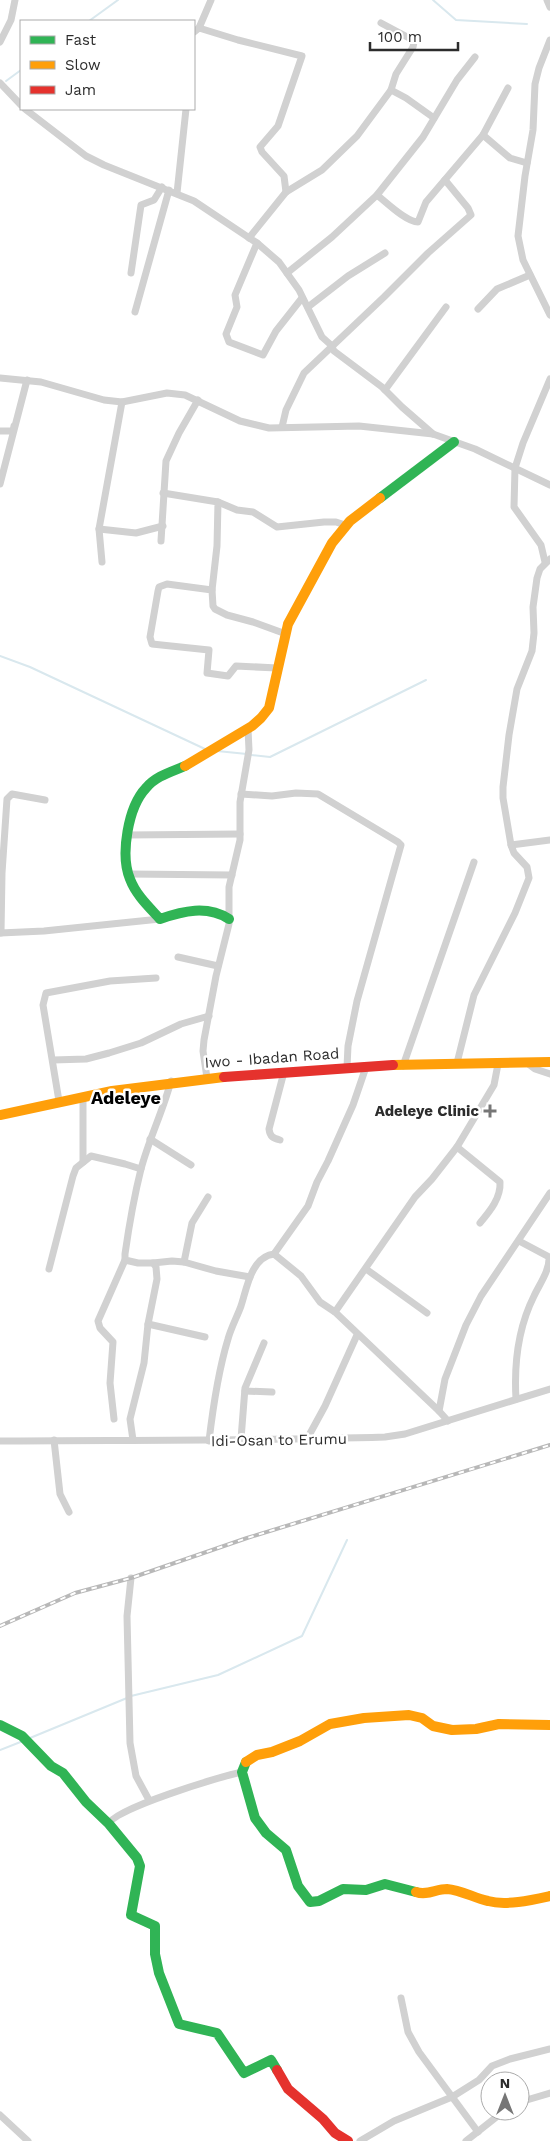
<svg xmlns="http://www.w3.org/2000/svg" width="550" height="2141" viewBox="0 0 550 2141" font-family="'Work Sans',sans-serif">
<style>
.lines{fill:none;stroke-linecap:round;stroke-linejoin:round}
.stream{stroke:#d9e8ee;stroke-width:2}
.street{stroke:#d1d1d1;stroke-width:7}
.fast{stroke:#30b455;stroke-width:10}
.slow{stroke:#ff9f0a;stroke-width:10}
.jam{stroke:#e5322d;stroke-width:10}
.rail-casing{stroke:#b8b8b8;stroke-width:4}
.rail{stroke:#fff;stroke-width:2;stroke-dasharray:5.5;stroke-linecap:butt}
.poi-dot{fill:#767676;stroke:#fff;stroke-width:2}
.labels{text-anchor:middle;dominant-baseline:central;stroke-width:5;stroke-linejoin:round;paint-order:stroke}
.street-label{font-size:15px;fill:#2c2c2c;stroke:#fff}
.poi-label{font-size:15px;font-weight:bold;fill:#2c2c2c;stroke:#fff;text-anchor:end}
.quarter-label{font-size:18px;font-weight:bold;fill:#000;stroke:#fff}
</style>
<rect width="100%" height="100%" fill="#fff"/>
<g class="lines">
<g class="stream">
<polyline points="433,0 456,20 527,24"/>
<polyline points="89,21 118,0"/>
<polyline points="6,81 21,70"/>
<polyline points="0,656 30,667 205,749"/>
<polyline points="217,751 247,754"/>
<polyline points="251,755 270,757 426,680"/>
<polyline points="131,1696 218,1675 302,1636 347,1540"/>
<polyline points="30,1738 127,1698"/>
<polyline points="0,1750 23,1741"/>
</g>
<g class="street">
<polyline points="547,0 550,7"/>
<polyline points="199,28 211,0"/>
<polyline points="194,32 199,28 238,40 302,56 278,126 260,147 262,152 284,176 286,192"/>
<polyline points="550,40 539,68 535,84 533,130 525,176 518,236 523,260 550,315"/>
<polyline points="0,42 11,20 15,0"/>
<polyline points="0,83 21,105"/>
<polyline points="391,90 406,98 434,118"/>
<polyline points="25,109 86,156 104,165 194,201 257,243 279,262 299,290 322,337 331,345 334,351 382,387 402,407 433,434"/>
<polyline points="483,135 510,158 527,163"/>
<polyline points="177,193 186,109"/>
<path d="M377,195c9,7 29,27 41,27l8,-20 57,-67 25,-47"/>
<polyline points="249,238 286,192 322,170 357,136 391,90 396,74 413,47 414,42 411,39 381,23"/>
<polyline points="257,243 235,295 237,307 226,334 229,342 263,355 276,331 302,298"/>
<polyline points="131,273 141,205 154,200 162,187"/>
<polyline points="287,273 332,237 377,195 423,137 457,80 475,57"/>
<polyline points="308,307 348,276 385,253"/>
<polyline points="478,309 497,289 530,275"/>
<polyline points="135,312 169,190"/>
<polyline points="0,378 41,382 104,400 122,402 167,393 185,395 240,421 269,428 359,426 433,434 475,449 550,485"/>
<polyline points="385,390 446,307"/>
<polyline points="282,427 286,410 304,373 384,297 428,253 471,215 468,208 445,180"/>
<polyline points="0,431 13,431 14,426"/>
<polyline points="0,484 27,380"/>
<polyline points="163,493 218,502 217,546 212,590"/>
<polyline points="218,502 237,510 253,512 277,527 324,522 336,522 345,525"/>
<polyline points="99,529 136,533 163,526"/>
<polyline points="161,541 166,461 179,433 198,400"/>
<polyline points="102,562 99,529 122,402"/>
<polyline points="545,562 541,545 514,507 515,468 523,443 550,379"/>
<polyline points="277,668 236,666 228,676 207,673 209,650 152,644 150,637 158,591 159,587 167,584 212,590 213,606 215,609 227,615 253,622 286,634"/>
<polyline points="241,794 272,796 296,793 318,794 398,842 401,845 357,1001 348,1046 347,1067"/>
<polyline points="127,835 240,834"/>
<polyline points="511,845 550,840"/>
<polyline points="128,874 232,875"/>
<polyline points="0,933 44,931 160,919"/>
<polyline points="1,933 2,873 7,799 12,794 45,800"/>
<polyline points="178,957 218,966"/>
<polyline points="53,1060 86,1059 109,1053 141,1043 181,1024 209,1016"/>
<polyline points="457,1063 474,995 515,913 529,878 527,867 514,853 511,845 503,798 503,787 509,735 517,689 532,651 534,633 533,607 537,578 540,569 550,559"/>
<polyline points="527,1063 535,1069 550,1074"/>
<polyline points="403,1066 474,862"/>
<polyline points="207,1078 203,1051 204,1040 216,976 229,924 229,887 240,840 240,802 249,750 248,729"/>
<polyline points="59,1101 43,1005 46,993 110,981 156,978"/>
<polyline points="150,1139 191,1165"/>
<path d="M280,1140c-7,-2 -10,-3 -11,-11l15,-57"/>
<path d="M457,1147l43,35c1,16 -10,29 -20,41"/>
<polyline points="83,1162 83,1097"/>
<polyline points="274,1254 301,1276 320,1302 335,1312 439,1411"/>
<polyline points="184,1262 192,1223 208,1197"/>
<polyline points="153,1263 172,1261 184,1262 216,1271 250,1277"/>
<polyline points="49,1269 73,1176 76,1168 91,1156 125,1164 141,1169"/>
<polyline points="366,1269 427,1313"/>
<polyline points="335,1312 415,1197 432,1179 457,1147 494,1085 498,1064"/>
<polyline points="148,1324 205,1337"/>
<polyline points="245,1391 272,1392"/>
<path d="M516,1399c-2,-34 2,-71 18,-103 5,-11 16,-26 15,-39l-30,-16"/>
<polyline points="114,1419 110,1383 113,1342 100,1328 98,1321 125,1260"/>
<polyline points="448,1421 439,1411 445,1379 466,1325 481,1296 550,1193"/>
<polyline points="241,1439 245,1388 264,1343"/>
<polyline points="307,1439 325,1406 357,1335"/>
<polyline points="54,1440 60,1494 69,1512"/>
<path d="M133,1440l-3,-21 14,-56 4,-39 9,-45 -1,-12 -3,-4h-15l-13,-3v-6c4,-28 9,-57 16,-85 8,-30 22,-58 30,-88"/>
<path d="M0,1441c129,-1 257,0 385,-4l20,-3 145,-45"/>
<path d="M209,1441c4,-34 9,-69 19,-102 3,-11 9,-22 13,-33 6,-18 10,-49 33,-52l34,-48 9,-24 11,-21 25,-56 13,-38"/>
<polyline points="131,1578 127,1616 130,1743 136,1776 149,1800"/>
<path d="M109,1824c4,-15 113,-48 133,-52"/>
<polyline points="401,1998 408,2032 419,2052 478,2132"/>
<polyline points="520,2102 550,2093"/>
<polyline points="0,2115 28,2141"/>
<polyline points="360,2141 394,2121 452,2097 479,2080 492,2066 510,2059 550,2049"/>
<polyline points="466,2141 504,2111"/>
</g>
<g class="fast">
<polyline points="380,498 454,442"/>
<path d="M185,766c-14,6 -29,10 -39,22 -18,19 -26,67 -16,91 6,16 19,28 30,40 23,-8 47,-14 69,0"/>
<polyline points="0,1725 22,1736 51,1766 63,1773 86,1802 109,1824 137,1858 140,1866 131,1915 155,1926 155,1954 159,1973 179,2024 217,2033 244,2073 271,2060 277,2070"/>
<polyline points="246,1762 242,1772 255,1818 266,1833 286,1850 298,1886 310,1902 319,1901 343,1889 366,1890 385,1884 416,1892"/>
</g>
<g class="slow">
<polyline points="185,766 252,726 261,718 269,708 288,624 332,543 350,521 380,498"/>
<polyline points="393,1065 550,1062"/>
<polyline points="0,1115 112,1091 224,1077"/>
<polyline points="246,1762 257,1755 272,1752 300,1741 330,1724 364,1718 409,1715 422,1718 433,1726 452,1730 476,1729 499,1724 550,1725"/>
<path d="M416,1892c11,4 20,-3 31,-3 14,1 27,9 41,12 18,5 44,-1 62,-5"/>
</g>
<g class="jam">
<polyline points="224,1077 393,1065"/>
<polyline points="277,2070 288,2089 323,2119 335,2133 348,2141"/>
</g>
<defs>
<polyline id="rail" points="0,1626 75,1593 131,1578 247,1538 550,1445"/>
</defs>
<use href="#rail" class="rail-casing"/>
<use href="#rail" class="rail"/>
</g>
<path class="poi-dot" d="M487.5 1103.5h5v5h5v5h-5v5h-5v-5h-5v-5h5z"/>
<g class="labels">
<g class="street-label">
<text transform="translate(272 1058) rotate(-4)">Iwo - Ibadan Road</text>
<text transform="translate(279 1440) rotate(-1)">Idi-Osan to Erumu</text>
</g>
<g class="poi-label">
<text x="479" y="1111">Adeleye Clinic</text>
</g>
<g class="quarter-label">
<text x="126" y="1097">Adeleye</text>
</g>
</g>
<rect x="20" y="20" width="175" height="90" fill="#ffffff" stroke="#ababab"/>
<rect x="30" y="36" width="25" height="8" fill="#30b455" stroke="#ababab"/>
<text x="65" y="45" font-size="15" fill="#2c2c2c">Fast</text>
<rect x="30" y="61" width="25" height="8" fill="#ff9f0a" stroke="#ababab"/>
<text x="65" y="70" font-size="15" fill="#2c2c2c">Slow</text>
<rect x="30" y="86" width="25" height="8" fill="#e5322d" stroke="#ababab"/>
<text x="65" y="95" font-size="15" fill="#2c2c2c">Jam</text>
<g transform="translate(505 2096)"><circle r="24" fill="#ffffff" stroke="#ababab"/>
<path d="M0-4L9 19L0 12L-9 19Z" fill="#767676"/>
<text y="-8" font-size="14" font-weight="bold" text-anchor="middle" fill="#2c2c2c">N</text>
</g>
<path d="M370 42v8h88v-8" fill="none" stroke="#2c2c2c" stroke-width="2.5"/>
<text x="378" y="42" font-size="15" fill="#2c2c2c" stroke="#ffffff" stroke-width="4" paint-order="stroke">100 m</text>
</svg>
